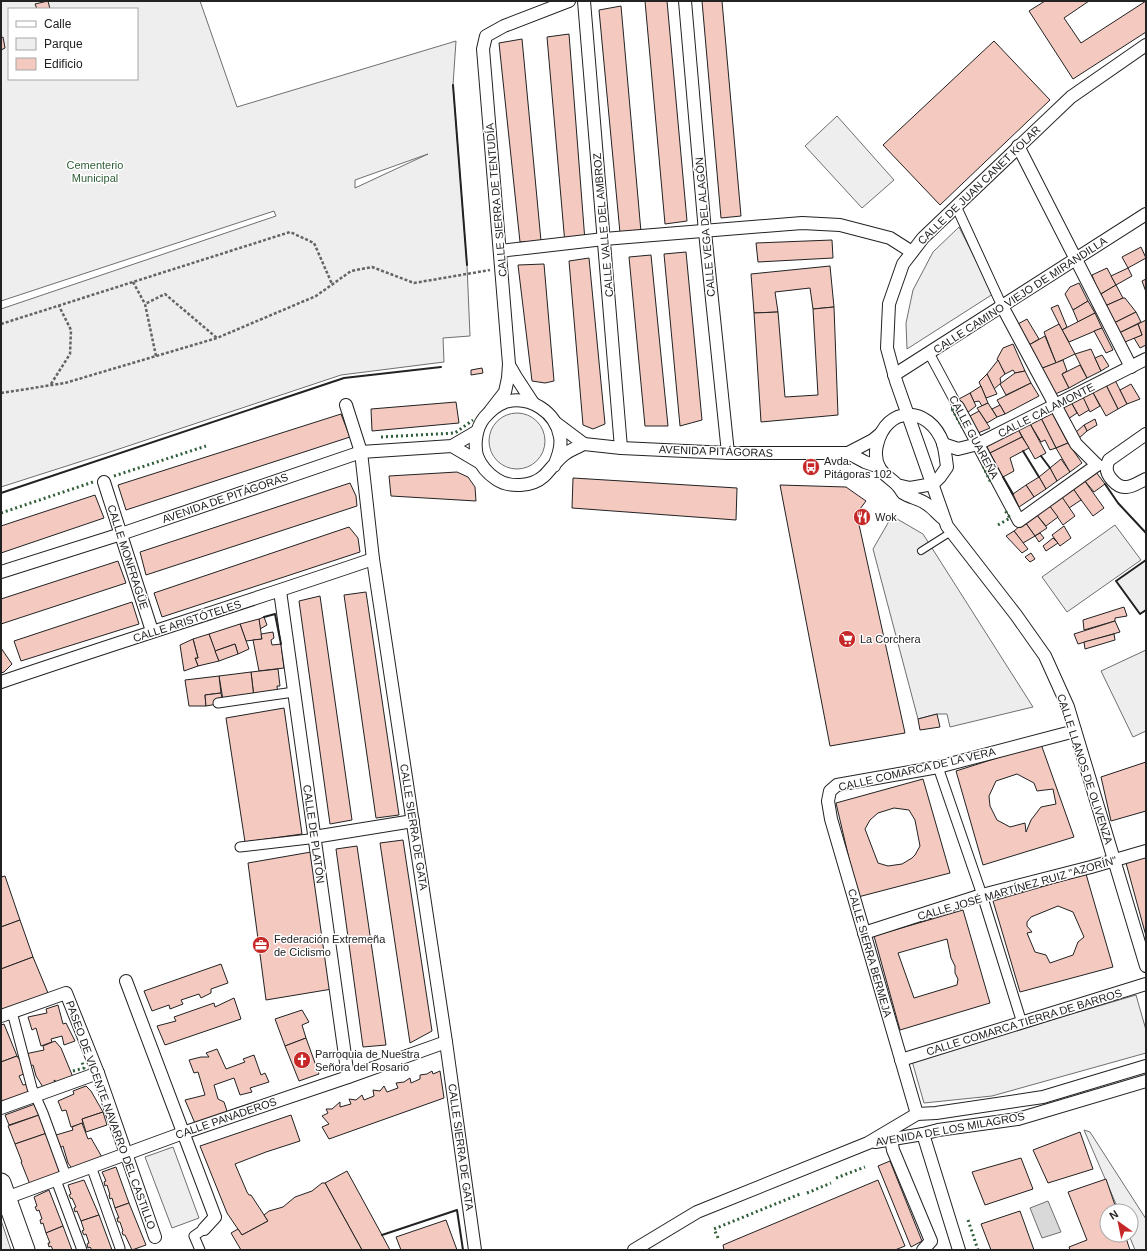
<svg xmlns="http://www.w3.org/2000/svg" width="1147" height="1251" viewBox="0 0 1147 1251" font-family="Arial,sans-serif">
<style>
.green{fill:#eee;stroke:#6f6f6f;fill-rule:evenodd}
.parking{fill:#ededed;stroke:#6f6f6f}
.water{fill:#d9d9d9;stroke:#6f6f6f}
.building{fill:#f3c9c0;stroke:#222;fill-rule:evenodd}
.lines{fill:none;stroke-linecap:round;stroke-linejoin:round}
.service-casing{stroke:#222;stroke-width:8}
.pedestrian-casing{stroke:#222;stroke-width:11}
.minor-casing{stroke:#222;stroke-width:14}
.primary-casing{stroke:#222;stroke-width:21}
.path{stroke:#646464;stroke-width:2.5;stroke-dasharray:3 2;stroke-linecap:butt}
.service{stroke:#fff;stroke-width:6}
.pedestrian{stroke:#fff;stroke-width:9}
.minor{stroke:#fff;stroke-width:12}
.primary{stroke:#fff;stroke-width:19}
.hedge{stroke:#2f5e38;stroke-width:3;stroke-dasharray:2 3;stroke-linecap:butt}
.wall{stroke:#222;stroke-width:2}
.labels{text-anchor:middle;dominant-baseline:central;stroke-width:3;stroke-linejoin:round;paint-order:stroke}
.park-label{font-size:11px;fill:#2f5e38;stroke:#fff}
.street-label{font-size:11px;fill:#222;stroke:#fff}
.poi-label{font-size:11px;fill:#222;stroke:#fff;text-anchor:start}
</style>
<rect width="100%" height="100%" fill="#fff"/>
<g class="green">
<path d="M1,1h199l37,106 219,-66 -3,44 14,180 3,71 -27,2 1,24 -103,13 -237,79 -103,33v-178l275,-93 -2,-5 -273,90zM9,9h128v70h-128zM428,154l-73,34v-8z"/>
<polygon points="837,116 894,180 862,208 805,146"/>
<polygon points="959,227 993,294 907,349 906,323 913,290 933,252"/>
<circle cx="517" cy="441" r="28"/>
<polygon points="1115,525 1141,560 1067,612 1042,577"/>
<polygon points="1146,560 1146,610 1140,614 1116,581"/>
<polygon points="1146,650 1146,731 1133,737 1101,671"/>
<polygon points="1136,995 1146,1030 1146,1053 992,1096 924,1103 912,1061"/>
<polygon points="1084,1130 1090,1132 1146,1219 1146,1250 1135,1250 1129,1235 1131,1235 1131,1211 1119,1211"/>
<polygon points="173,1147 199,1218 172,1228 145,1157"/>
<polygon points="1,1220 11,1250 1,1250"/>
</g>
<polygon class="parking" points="892,516 923,534 1033,707 950,727 947,714 937,714 918,719 873,549"/>
<polygon class="water" points="1048,1201 1061,1232 1042,1238 1030,1208"/>
<g class="building">
<polygon points="48,1 50,9 37,9 35,4"/>
<polygon points="645,1 667,1 687,221 665,224"/>
<polygon points="702,1 722,1 741,216 721,218"/>
<polygon points="1045,1 1089,1 1064,18 1081,43 1146,1 1146,32 1073,79 1029,11"/>
<polygon points="621,6 641,232 620,233 599,10"/>
<polygon points="569,34 585,241 565,244 547,37"/>
<polygon points="3,37 5,48 1,50 1,38"/>
<polygon points="522,39 541,241 520,242 499,43"/>
<polygon points="994,41 1050,100 940,205 883,145"/>
<polygon points="832,240 833,258 758,262 756,243"/>
<polygon points="1141,247 1146,258 1128,268 1122,257"/>
<polygon points="686,252 702,420 680,426 664,254"/>
<polygon points="651,255 668,426 645,426 629,257"/>
<polygon points="589,258 605,424 593,429 583,425 569,261"/>
<polygon points="544,264 554,381 545,383 532,381 518,265"/>
<polygon points="830,266 834,307 813,309 810,288 775,292 778,312 754,313 751,274"/>
<polygon points="1107,268 1116,285 1099,295 1092,275"/>
<polygon points="1128,268 1132,276 1116,285 1111,276"/>
<polygon points="1146,279 1146,292 1142,281"/>
<polygon points="1079,283 1088,301 1073,310 1065,294 1070,287"/>
<polygon points="1116,285 1123,298 1105,306 1101,294"/>
<polygon points="1123,298 1125,298 1136,312 1114,323 1105,306"/>
<polygon points="1088,301 1095,313 1078,322 1073,310"/>
<polygon points="1058,305 1067,327 1062,330 1051,308"/>
<polygon points="834,307 838,415 761,422 754,313 778,312 785,397 818,395 813,309"/>
<polygon points="1136,312 1141,322 1119,333 1114,323"/>
<polygon points="1095,313 1102,328 1069,342 1062,330"/>
<polygon points="1027,319 1039,339 1029,345 1018,324"/>
<polygon points="1146,320 1146,345 1140,348 1134,338 1142,335 1138,324"/>
<polygon points="1059,324 1075,354 1056,363 1044,332"/>
<polygon points="1138,324 1142,335 1125,342 1119,333"/>
<polygon points="1102,328 1113,350 1106,353 1094,331"/>
<polygon points="1045,336 1056,363 1040,369 1029,345"/>
<polygon points="1013,344 1025,371 1015,373 1013,370 1005,374 997,359 1003,348"/>
<polygon points="1091,349 1101,371 1087,378 1075,354"/>
<polygon points="1102,355 1109,366 1101,371 1095,358"/>
<polygon points="998,360 1005,374 1000,378 1001,383 994,389 987,374"/>
<polygon points="1063,360 1067,371 1062,374 1069,388 1053,395 1040,369"/>
<polygon points="1080,365 1087,378 1069,388 1062,374"/>
<polygon points="482,368 483,373 471,375 471,370"/>
<polygon points="1025,371 1031,383 1006,395 1000,384 1015,373"/>
<polygon points="987,374 997,394 986,398 979,382"/>
<polygon points="1114,378 1127,404 1118,409 1105,383"/>
<polygon points="1031,383 1039,396 1005,414 997,400"/>
<polygon points="1105,383 1118,409 1106,416 1091,389"/>
<polygon points="1131,384 1140,399 1127,404 1120,390"/>
<polygon points="981,386 988,403 982,406 979,401 974,402 970,393"/>
<polygon points="1091,389 1100,406 1090,412 1080,393"/>
<polygon points="970,393 976,406 967,413 959,399"/>
<polygon points="1083,397 1089,410 1079,416 1071,402"/>
<polygon points="456,402 459,423 372,431 371,409"/>
<polygon points="1071,402 1077,413 1068,419 1061,406"/>
<polygon points="988,403 997,417 987,423 977,408"/>
<polygon points="1000,405 1005,414 997,417 992,409"/>
<polygon points="979,411 990,428 978,433 970,416"/>
<polygon points="1051,411 1068,443 1056,448 1040,416"/>
<polygon points="341,414 350,437 126,510 118,485"/>
<polygon points="1040,416 1056,448 1050,450 1045,440 1041,442 1029,422"/>
<polygon points="1095,419 1097,425 1087,431 1084,425"/>
<polygon points="1029,422 1046,453 1035,459 1018,429"/>
<polygon points="1084,425 1087,431 1078,439 1076,432"/>
<polygon points="1017,427 1022,437 990,453 985,443"/>
<polygon points="1022,437 1029,448 1010,458 1014,471 1003,477 990,453"/>
<polygon points="1068,443 1082,463 1070,472 1056,448"/>
<polygon points="1061,459 1070,472 1057,481 1050,468"/>
<polygon points="1050,468 1057,481 1046,489 1039,477"/>
<polygon points="457,472 468,477 475,487 476,501 391,496 389,476"/>
<polygon points="1096,472 1105,484 1094,492 1084,480"/>
<polygon points="1039,477 1046,489 1034,497 1026,485"/>
<polygon points="573,478 737,488 736,520 572,508"/>
<polygon points="1084,480 1104,508 1093,516 1073,489"/>
<polygon points="350,483 356,496 357,506 146,575 140,552"/>
<polygon points="780,485 846,487 866,501 854,517 858,520 905,733 830,746"/>
<polygon points="1026,485 1034,497 1019,507 1013,494"/>
<polygon points="1072,487 1081,500 1069,508 1060,495"/>
<polygon points="95,495 104,518 1,553 1,526"/>
<polygon points="1062,497 1075,516 1063,525 1049,505"/>
<polygon points="1049,505 1058,517 1046,526 1036,514"/>
<polygon points="1036,514 1047,528 1035,536 1025,522"/>
<polygon points="1025,522 1035,536 1023,543 1014,531"/>
<polygon points="1064,526 1071,538 1060,546 1052,535"/>
<polygon points="349,527 358,538 360,552 162,617 154,593"/>
<polygon points="1014,531 1028,549 1022,553 1006,536"/>
<polygon points="1040,533 1044,538 1039,542 1035,536"/>
<polygon points="1053,538 1058,543 1046,551 1043,546"/>
<polygon points="1031,553 1035,559 1030,562 1025,557"/>
<polygon points="118,561 126,583 1,624 1,599"/>
<polygon points="366,592 399,815 376,818 344,595"/>
<polygon points="320,596 352,820 330,824 299,601"/>
<polygon points="132,602 139,624 21,661 14,641"/>
<polygon points="1124,607 1127,616 1115,618 1115,621 1084,630 1083,620"/>
<polygon points="264,617 267,625 260,629 259,619"/>
<polygon points="259,619 262,639 246,641 240,624"/>
<polygon points="1115,621 1120,632 1078,644 1074,634"/>
<polygon points="240,624 249,649 238,654 235,644 215,651 209,634"/>
<polygon points="273,632 274,638 271,640 272,645 281,644 284,668 259,671 253,640 262,639 261,634"/>
<polygon points="209,634 219,661 198,666 195,658 198,658 193,639"/>
<polygon points="1114,634 1115,640 1085,649 1084,642"/>
<polygon points="193,639 198,658 195,658 198,666 184,671 180,645"/>
<polygon points="235,644 238,654 219,661 215,651"/>
<polygon points="1,648 12,664 4,672 1,673"/>
<polygon points="278,669 280,686 277,686 278,694 254,698 251,672"/>
<polygon points="251,672 254,698 223,700 219,676"/>
<polygon points="219,676 221,693 205,695 206,706 189,706 185,680"/>
<polygon points="221,693 223,703 206,706 205,695"/>
<polygon points="284,708 302,834 245,842 226,718"/>
<polygon points="937,714 940,727 920,730 918,719"/>
<path d="M1041,744l33,93 -91,28 -27,-94zM1017,774l17,9 3,8 16,-2 3,15 -15,3 -10,13 -5,12 -1,-9 -15,4 -13,-7 -7,-14 -1,-10 7,-15z"/>
<polygon points="1146,762 1146,811 1111,821 1101,777"/>
<path d="M923,779l27,94 -92,24 -22,-94zM894,808l15,2 6,10 5,26 -5,9 -3,3 -10,6 -14,2 -10,-3 -13,-34 5,-9 8,-7z"/>
<polygon points="403,840 432,1031 410,1043 380,843"/>
<polygon points="357,846 386,1045 363,1047 336,849"/>
<polygon points="311,852 332,989 266,1000 248,863"/>
<polygon points="1146,857 1146,936 1126,863"/>
<path d="M1086,874l27,93 -93,25 -27,-91zM1058,906l15,6 11,25 -6,5 -5,13 -23,8 -4,-8 -11,-3 -8,-19 5,-1 -5,-6v-4l4,-5z"/>
<polygon points="5,876 20,920 1,927 1,877"/>
<path d="M963,910l27,93 -90,27 -26,-94zM947,939l4,19 4,8v7l3,6 -1,6 -43,13 -16,-45z"/>
<polygon points="20,920 33,957 1,969 1,927"/>
<polygon points="33,957 48,993 1,1011 1,969"/>
<polygon points="221,964 228,983 211,989 211,993 201,998 199,994 181,1000 183,1004 170,1009 169,1005 152,1011 144,991"/>
<polygon points="234,998 241,1019 165,1045 157,1026 176,1021 174,1017 214,1003 215,1007"/>
<polygon points="58,1005 63,1024 66,1023 75,1041 64,1045 62,1036 51,1039 52,1042 41,1046 36,1028 32,1030 28,1017 47,1013 46,1009"/>
<polygon points="302,1010 309,1022 302,1025 306,1038 285,1046 275,1019"/>
<polygon points="4,1024 17,1056 1,1062 1,1025"/>
<polygon points="306,1038 319,1074 299,1081 285,1046"/>
<polygon points="55,1041 61,1048 75,1082 63,1086 54,1080 57,1088 46,1092 36,1076 33,1065 29,1067 25,1054 44,1050 43,1046"/>
<polygon points="217,1049 226,1069 245,1062 243,1059 254,1055 261,1075 265,1073 269,1082 250,1088 252,1092 240,1095 234,1078 214,1085 218,1099 224,1102 228,1114 197,1128 185,1100 205,1095 198,1072 194,1073 189,1060 201,1057 209,1057 206,1053"/>
<polygon points="17,1056 24,1066 26,1073 19,1076 23,1085 29,1084 35,1100 1,1105 1,1062"/>
<polygon points="432,1071 433,1074 440,1071 444,1098 329,1139 322,1127 329,1124 322,1116 328,1113 326,1109 332,1109 340,1102 340,1107 351,1104 349,1099 356,1100 362,1095 364,1100 374,1096 373,1090 380,1091 384,1086 387,1092 398,1088 396,1083 404,1082 410,1078 411,1083 420,1079 420,1075 427,1074"/>
<polygon points="86,1086 91,1091 103,1112 82,1119 83,1123 71,1127 66,1110 62,1111 58,1101 74,1094 73,1091"/>
<polygon points="35,1104 39,1115 9,1125 5,1115"/>
<polygon points="103,1112 107,1125 86,1132 82,1119"/>
<polygon points="39,1115 47,1133 15,1144 8,1126"/>
<polygon points="291,1115 300,1141 266,1152 235,1164 247,1192 249,1195 251,1195 268,1221 242,1235 227,1213 200,1146"/>
<polygon points="82,1123 88,1139 91,1138 103,1159 73,1170 68,1163 63,1146 60,1148 56,1135 73,1130 72,1127"/>
<polygon points="1080,1132 1093,1169 1048,1183 1033,1150"/>
<polygon points="47,1133 64,1177 31,1187 21,1162 22,1162 15,1144"/>
<polygon points="1021,1158 1033,1189 985,1205 972,1172"/>
<polygon points="890,1161 922,1241 911,1247 878,1166"/>
<polygon points="116,1167 129,1203 115,1208 112,1198 110,1199 109,1195 110,1195 107,1185 105,1186 104,1182 106,1181 102,1172"/>
<polygon points="347,1171 382,1235 390,1250 362,1250 325,1183"/>
<polygon points="1106,1179 1117,1211 1107,1211 1107,1235 1125,1235 1130,1250 1070,1250 1069,1247 1087,1240 1068,1192"/>
<polygon points="84,1180 99,1215 81,1221 77,1211 75,1212 74,1208 76,1207 72,1198 71,1199 69,1195 71,1194 68,1185"/>
<polygon points="878,1180 905,1246 895,1250 724,1250 723,1245"/>
<polygon points="322,1183 325,1183 362,1250 241,1250 231,1233 238,1229 242,1235 268,1221 264,1215 269,1211 283,1207 295,1197 312,1191"/>
<polygon points="49,1190 63,1226 46,1233 43,1223 41,1224 40,1220 42,1219 39,1210 37,1211 35,1207 37,1206 34,1197"/>
<polygon points="129,1203 146,1245 132,1250 125,1235 123,1235 122,1232 123,1231 120,1222 118,1222 117,1218 119,1218 115,1208"/>
<polygon points="1020,1211 1034,1250 991,1250 981,1224"/>
<polygon points="99,1215 112,1250 92,1250 90,1247 88,1248 87,1244 89,1243 86,1234 84,1235 82,1231 84,1230 81,1221"/>
<polygon points="446,1220 457,1250 401,1250 396,1237"/>
<polygon points="63,1226 72,1250 53,1250 51,1246 49,1247 48,1243 50,1243 46,1233"/>
</g>
<g class="lines">
<defs>
<polyline id="service" points="921,551 951,532"/>
<g id="pedestrian">
<polyline points="956,206 1002,306"/>
<polyline points="929,353 958,407"/>
<polyline points="218,703 294,692"/>
<polyline points="938,767 982,895 1022,1023"/>
<polyline points="240,847 309,839 314,837"/>
<polyline points="12,1012 32,1088 43,1113 66,1176"/>
<polyline points="91,1166 120,1248"/>
<polyline points="56,1180 82,1250"/>
<polyline points="200,1250 194,1236 204,1229"/>
</g>
<g id="minor">
<polyline points="584,1 621,448"/>
<polyline points="685,1 705,232 728,453"/>
<polyline points="1146,45 1071,97 923,238 903,264 889,304 887,348 896,381 947,526 1016,615 1045,656 1068,707 1146,966"/>
<polyline points="1018,146 1131,367"/>
<polyline points="500,251 604,239 802,223 840,225 890,238 912,252"/>
<polyline points="1002,306 1076,444 1097,465"/>
<polyline points="509,365 516,377 533,403"/>
<polyline points="894,375 1146,214"/>
<polyline points="346,405 361,452 373,559 446,1042 475,1250"/>
<polyline points="958,407 1019,521 1097,465"/>
<polyline points="491,410 505,392 508,378 509,364 483,49 486,36 504,26 569,1"/>
<polyline points="556,423 584,444 621,448 728,453 848,453 865,462 879,467"/>
<path d="M1146,434l-37,26c-1,2 -2,4 -2,6 -2,9 10,22 19,21 7,0 13,-5 20,-8"/>
<polyline points="943,444 958,449 978,444 1146,359"/>
<polyline points="452,446 479,462"/>
<polyline points="848,453 873,440 879,435"/>
<path d="M554,466c4,-9 8,-19 6,-29 -4,-25 -30,-42 -55,-35 -9,3 -15,9 -21,16 -8,10 -10,26 -7,38 4,10 10,17 19,23 13,9 36,8 48,-3 7,-7 13,-16 21,-22 5,-4 13,-7 19,-10"/>
<polyline points="104,482 152,631"/>
<path d="M897,485l13,3 23,-4 7,-7 7,-10c-1,-8 -2,-17 -4,-24 -14,-38 -57,-38 -66,2 -2,8 -1,17 3,24 6,8 12,10 18,17 2,2 3,5 5,7 8,5 18,6 25,12 6,4 10,10 16,14"/>
<polyline points="1,572 121,534 361,452 452,446 476,432"/>
<polyline points="280,591 348,1077"/>
<path d="M1,682c124,-42 249,-81 372,-123"/>
<polyline points="314,837 413,821"/>
<polyline points="864,933 982,895 1091,867 1146,851"/>
<polyline points="126,981 215,1217 204,1229"/>
<polyline points="1,1016 66,993 98,1073 155,1237"/>
<polyline points="901,1060 1146,984"/>
<polyline points="1,1108 98,1073"/>
<polyline points="917,1114 831,819 828,801 830,791 837,785 938,767 1075,731"/>
<polyline points="923,1134 959,1250"/>
<polyline points="891,1139 893,1150 931,1241 923,1250"/>
<polyline points="875,1142 923,1134 938,1130 1018,1119 1146,1081"/>
<polyline points="6,1198 183,1133 348,1077 446,1042"/>
<polyline points="634,1250 697,1212 868,1143 917,1114 936,1113 1043,1097 1146,1066"/>
</g>
<polyline id="primary" points="1,1183 25,1250"/>
</defs>
<use href="#service" class="service-casing"/>
<use href="#pedestrian" class="pedestrian-casing"/>
<use href="#minor" class="minor-casing"/>
<use href="#primary" class="primary-casing"/>
<g class="path">
<polyline points="133,282 145,304"/>
<polyline points="1,324 290,232 314,243 332,284"/>
<polyline points="156,356 145,304 165,294 217,338"/>
<polyline points="51,384 70,354 71,330 59,306"/>
<polyline points="1,393 65,383 217,338 316,296 351,271 372,267 414,283 490,270"/>
</g>
<use href="#service" class="service"/>
<use href="#pedestrian" class="pedestrian"/>
<use href="#minor" class="minor"/>
<use href="#primary" class="primary"/>
<g class="hedge">
<polyline points="952,409 962,427"/>
<polyline points="381,437 455,433 473,420"/>
<polyline points="983,466 991,483"/>
<polyline points="114,476 206,446"/>
<polyline points="1,513 93,482"/>
<polyline points="998,525 1010,518 1004,509"/>
<polyline points="73,1071 84,1068 82,1062"/>
<polyline points="836,1178 865,1167"/>
<polyline points="807,1193 831,1183"/>
<polyline points="968,1220 978,1250"/>
<polyline points="718,1238 714,1229 800,1194"/>
</g>
<g class="wall">
<polyline points="453,85 467,265"/>
<polyline points="1023,451 1039,477"/>
<polyline points="1041,456 1050,468"/>
<polyline points="1003,477 1013,494"/>
<polyline points="1105,484 1118,503 1146,533"/>
<polyline points="1,493 344,378 441,367"/>
<polyline points="1146,560 1116,581 1140,614 1146,610"/>
<polyline points="264,617 275,614 281,644"/>
<polyline points="382,1235 457,1210 463,1250"/>
</g>
</g>
<defs>
<symbol id="bus-disc" viewBox="-11 -11 22 22"><circle r="9.5" fill="#c62828" stroke="#fff"/><path d="M-5-6H5V4H4V6H2V4H-2V6H-4V4H-5ZM-3.5-4V0h7V-4ZM-3.5 1.2v1.5H-2V1.2ZM2 1.2v1.5H3.5V1.2Z" fill="#fff"/></symbol>
<symbol id="restaurant-disc" viewBox="-11 -11 22 22"><circle r="9.5" fill="#c62828" stroke="#fff"/><path d="M-5-6h1v4h1v-4h1v4h1v-4h1v5L-1.5 .5V6h-2V.5L-5-1ZM5-6V6H3V1.5H1.5Q1.5-4 5-6Z" fill="#fff"/></symbol>
<symbol id="supermarket-disc" viewBox="-11 -11 22 22"><circle r="9.5" fill="#c62828" stroke="#fff"/><path d="M-6-5.5h2.5l.6 2H6L4.5 2H-2.5L-4.4-4H-6ZM-1.5 3.2a1.3 1.3 0 1 0 .1 0ZM3 3.2a1.3 1.3 0 1 0 .1 0Z" fill="#fff"/></symbol>
<symbol id="office-disc" viewBox="-11 -11 22 22"><circle r="9.5" fill="#c62828" stroke="#fff"/><path d="M-6-3h4V-5.5h4V-3h4V5H-6ZM-1-4.5V-3h2v-1.5ZM-6 0V1H6V0Z" fill="#fff"/></symbol>
<symbol id="church-disc" viewBox="-11 -11 22 22"><circle r="9.5" fill="#c62828" stroke="#fff"/><path d="M-1.2-6h2.4v3.5h3.3v2.4h-3.3V6h-2.4V-.1h-3.3v-2.4h3.3Z" fill="#fff"/></symbol>
</defs>
<g fill-rule="evenodd">
<use href="#bus-disc" x="801" y="457" width="20" height="20"/>
<use href="#restaurant-disc" x="852" y="507" width="20" height="20"/>
<use href="#supermarket-disc" x="837" y="629" width="20" height="20"/>
<use href="#office-disc" x="251" y="935" width="20" height="20"/>
<use href="#church-disc" x="292" y="1050" width="20" height="20"/>
</g>
<g class="labels">
<g class="park-label">
<text x="95" y="165">Cementerio<tspan x="95" dy="13">Municipal</tspan></text>
</g>
<g class="street-label">
<text transform="translate(979 185) rotate(-44)">CALLE DE JUAN CANET KOLAR</text>
<text transform="translate(496 200) rotate(-95)">CALLE SIERRA DE TENTUDÍA</text>
<text transform="translate(603 225) rotate(-95)">CALLE VALLE DEL AMBROZ</text>
<text transform="translate(705 227) rotate(-95)">CALLE VEGA DEL ALAGÓN</text>
<text transform="translate(1020 295) rotate(-33)">CALLE CAMINO VIEJO DE MIRANDILLA</text>
<text transform="translate(1046 410) rotate(-27)">CALLE CALAMONTE</text>
<text transform="translate(974 437) rotate(62)">CALLE GUAREÑA</text>
<text transform="translate(716 451) rotate(2)">AVENIDA PITÁGORAS</text>
<text transform="translate(225 498) rotate(-19)">AVENIDA DE PITÁGORAS</text>
<text transform="translate(128 557) rotate(72)">CALLE MONFRAGÜE</text>
<text transform="translate(187 621) rotate(-18)">CALLE ARISTÓTELES</text>
<text transform="translate(917 769) rotate(-13)">CALLE COMARCA DE LA VERA</text>
<text transform="translate(1085 769) rotate(72)">CALLE LLANOS DE OLIVENZA</text>
<text transform="translate(414 827) rotate(81)">CALLE SIERRA DE GATA</text>
<text transform="translate(314 834) rotate(82)">CALLE DE PLATÓN</text>
<text transform="translate(1017 888) rotate(-16)">CALLE JOSÉ MARTÍNEZ RUIZ "AZORÍN"</text>
<text transform="translate(870 953) rotate(74)">CALLE SIERRA BERMEJA</text>
<text transform="translate(1024 1022) rotate(-17)">CALLE COMARCA TIERRA DE BARROS</text>
<text transform="translate(111 1115) rotate(70)">PASEO DE VICENTE NAVARRO DEL CASTILLO</text>
<text transform="translate(226 1118) rotate(-19)">CALLE PANADEROS</text>
<text transform="translate(950 1129) rotate(-10)">AVENIDA DE LOS MILAGROS</text>
<text transform="translate(461 1147) rotate(82)">CALLE SIERRA DE GATA</text>
</g>
<g class="poi-label">
<text x="824" y="461">Avda.<tspan x="824" dy="13">Pitágoras 102</tspan></text>
<text x="875" y="517">Wok</text>
<text x="860" y="639">La Corchera</text>
<text x="274" y="939">Federación Extremeña<tspan x="274" dy="13">de Ciclismo</tspan></text>
<text x="315" y="1054">Parroquia de Nuestra<tspan x="315" dy="13">Señora del Rosario</tspan></text>
</g>
</g>
<rect width="1147" height="1251" fill="none" stroke="#222222" stroke-width="4"/>
<rect x="8" y="8" width="130" height="72" fill="#ffffff" stroke="#a7a7a7"/>
<rect x="16" y="21" width="20" height="6" fill="#ffffff" stroke="#a7a7a7"/>
<text x="44" y="28" font-size="12" fill="#222222">Calle</text>
<rect x="16" y="38" width="20" height="12" fill="#eeeeee" stroke="#a7a7a7"/>
<text x="44" y="48" font-size="12" fill="#222222">Parque</text>
<rect x="16" y="58" width="20" height="12" fill="#f3c9c0" stroke="#a7a7a7"/>
<text x="44" y="68" font-size="12" fill="#222222">Edificio</text>
<g transform="translate(1119 1223) rotate(327)"><circle r="19" fill="#ffffff" stroke="#a7a7a7"/>
<path d="M0-3L7 15L0 10L-7 15Z" fill="#c62828"/>
<text y="-6" font-size="11" font-weight="bold" text-anchor="middle" fill="#222222">N</text>
</g>
</svg>
